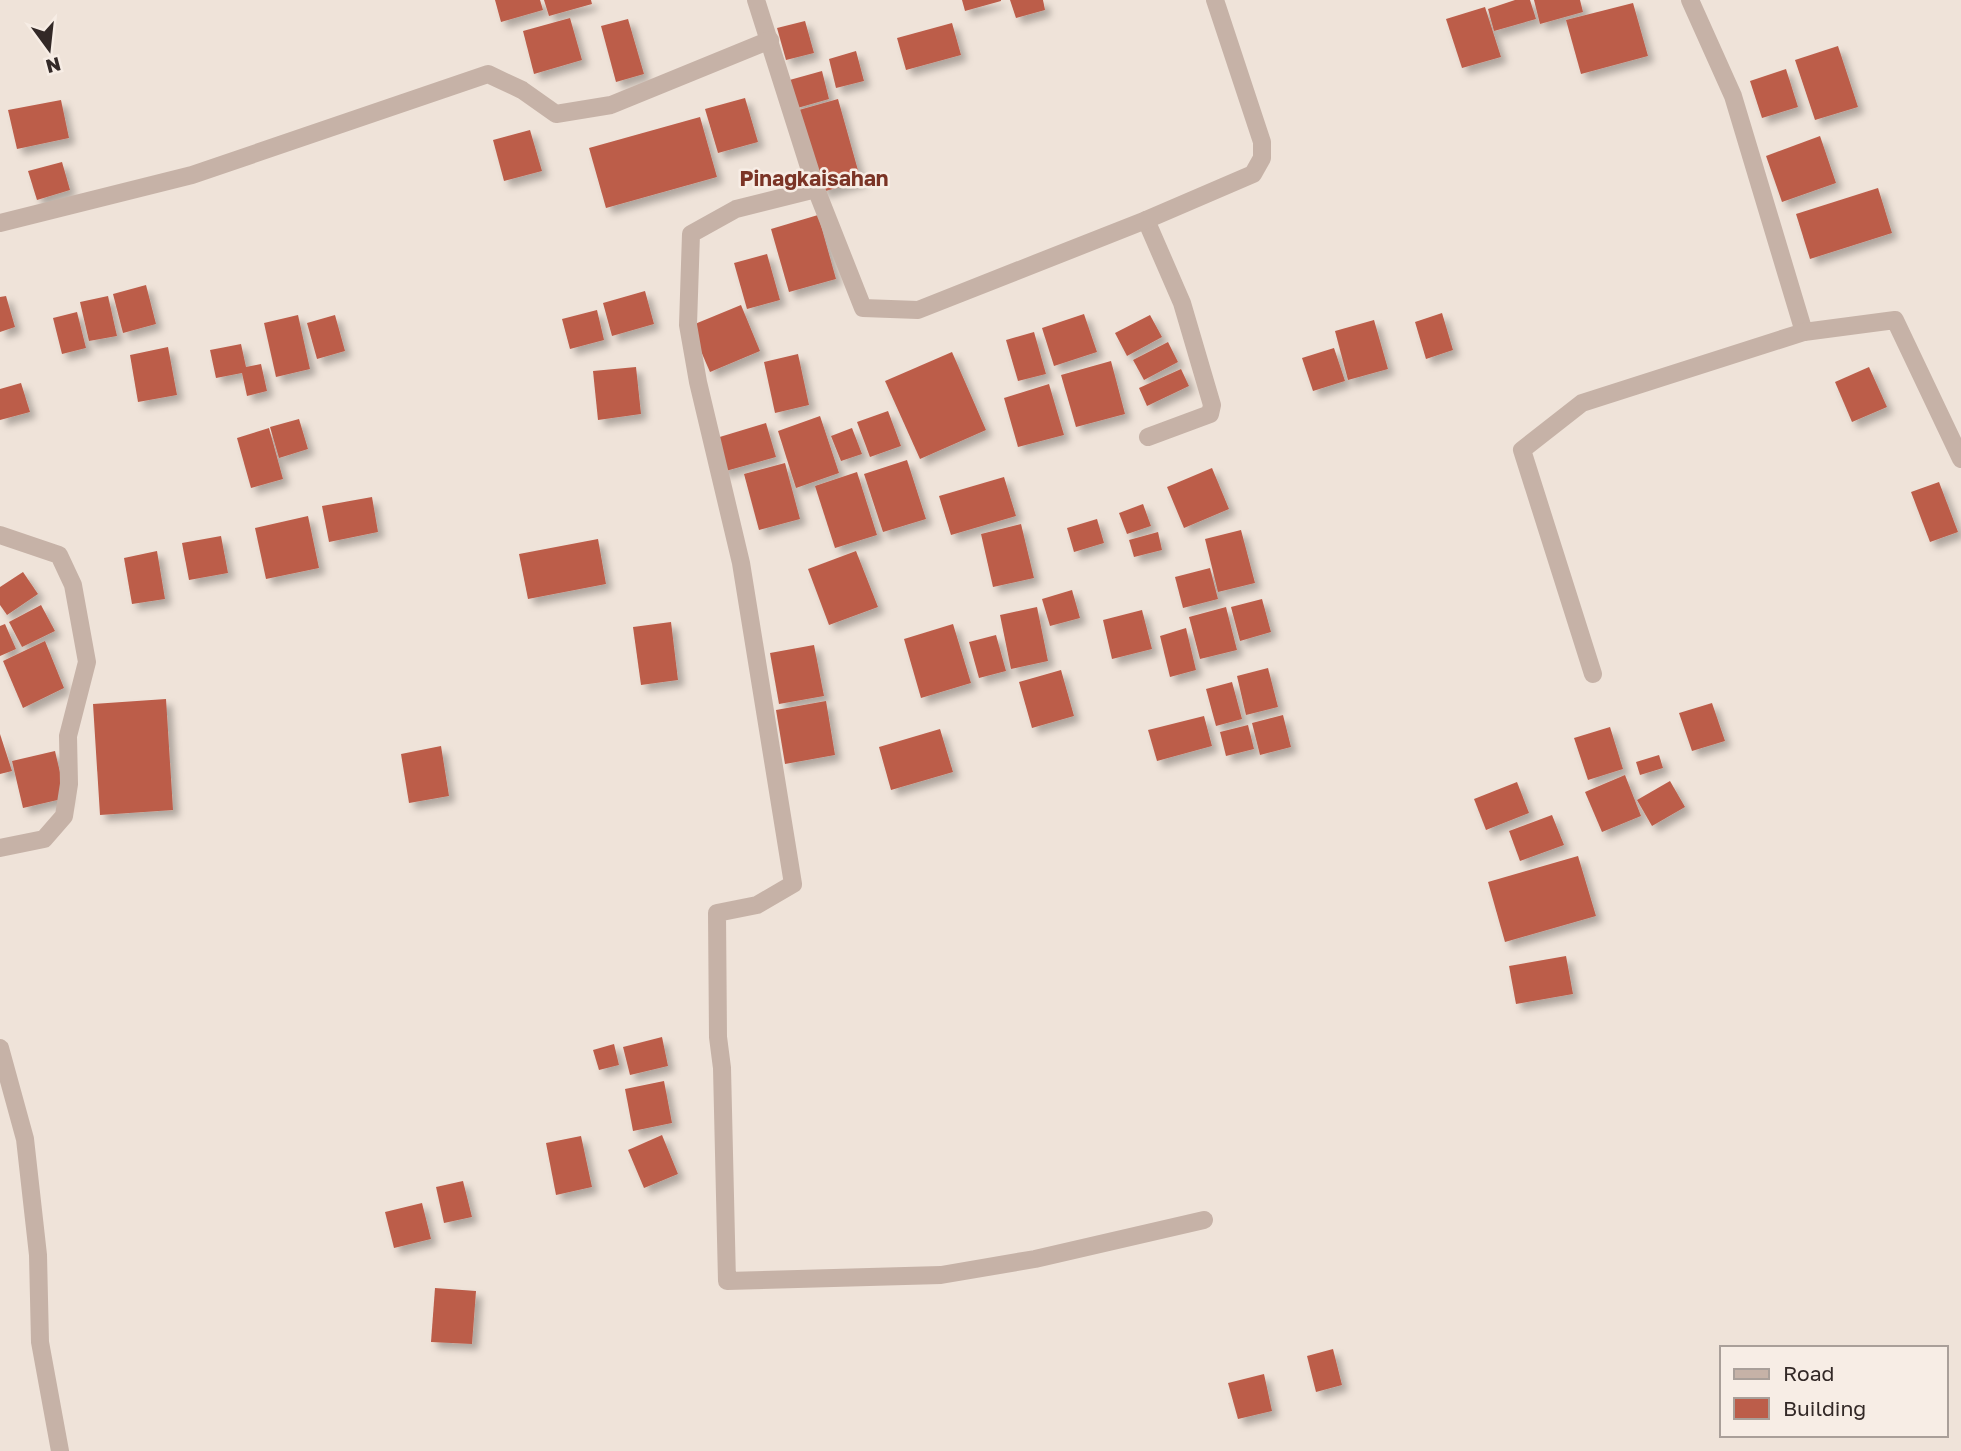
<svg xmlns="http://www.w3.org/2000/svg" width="1961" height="1451" viewBox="0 0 1961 1451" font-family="'Golos Text',sans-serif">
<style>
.building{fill:#bc5d4a;filter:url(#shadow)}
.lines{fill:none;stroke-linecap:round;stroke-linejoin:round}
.minor{stroke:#c6b2a7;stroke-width:18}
.labels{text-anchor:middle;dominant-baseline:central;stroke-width:5;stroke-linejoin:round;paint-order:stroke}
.quarter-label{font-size:21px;font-weight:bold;fill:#7b3426;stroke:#f7ede5}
</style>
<defs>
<filter id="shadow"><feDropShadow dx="6" dy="6" stdDeviation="3.5" flood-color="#0004"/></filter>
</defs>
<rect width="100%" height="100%" fill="#efe3d9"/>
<g class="building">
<polygon points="495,0 540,0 543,10 501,22"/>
<polygon points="544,0 591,0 592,4 549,16"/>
<polygon points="962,0 1001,0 1001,1 965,11"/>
<polygon points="1010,0 1043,0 1045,10 1016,18"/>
<polygon points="1515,0 1530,0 1536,19 1494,31 1488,9"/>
<polygon points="1534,0 1580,0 1583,12 1540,24"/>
<polygon points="1633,3 1648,56 1581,74 1566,20"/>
<polygon points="1485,7 1501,57 1462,68 1446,19"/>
<polygon points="570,18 582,60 534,74 523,31"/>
<polygon points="628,19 644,74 616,82 601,26"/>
<polygon points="805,21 814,53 786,60 777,28"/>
<polygon points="952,23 961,55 906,70 897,38"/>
<polygon points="1838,46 1858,107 1815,120 1795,60"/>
<polygon points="856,51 864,81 836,88 829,59"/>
<polygon points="1786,69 1798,107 1762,118 1750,81"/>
<polygon points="822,71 829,99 794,109 786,81"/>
<polygon points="745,98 758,142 718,153 705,109"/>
<polygon points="838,99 861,181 822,192 799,110"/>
<polygon points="61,100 69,138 17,149 8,110"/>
<polygon points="700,117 717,177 606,208 589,148"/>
<polygon points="530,130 542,171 504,181 493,140"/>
<polygon points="1820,136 1836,183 1782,202 1766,156"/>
<polygon points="62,162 70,190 37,200 28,171"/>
<polygon points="1878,188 1892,233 1810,259 1796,214"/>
<polygon points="818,215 836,279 789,292 771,229"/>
<polygon points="767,254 780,300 747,309 734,263"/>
<polygon points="146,285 156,324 123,333 113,294"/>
<polygon points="645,291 654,324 612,336 603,303"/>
<polygon points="6,296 15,327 0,332 0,297"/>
<polygon points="108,296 117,336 89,341 80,302"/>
<polygon points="741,305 760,351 710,372 690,326"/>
<polygon points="597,310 604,340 570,349 562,319"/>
<polygon points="77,312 86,348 62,354 53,318"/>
<polygon points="1442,313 1453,350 1426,359 1415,322"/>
<polygon points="1084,314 1097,352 1054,366 1042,328"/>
<polygon points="298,315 310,369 276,377 264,323"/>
<polygon points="335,315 345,351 317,359 307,323"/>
<polygon points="1150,315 1162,337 1127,356 1115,333"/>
<polygon points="1374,320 1388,369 1348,380 1335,331"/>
<polygon points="1034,332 1046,374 1018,381 1006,340"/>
<polygon points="1168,342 1178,362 1144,380 1133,360"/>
<polygon points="241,344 246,367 261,364 267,391 247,396 242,373 216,378 210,350"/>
<polygon points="168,347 177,395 138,402 130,355"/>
<polygon points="1334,348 1345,381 1313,391 1302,358"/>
<polygon points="952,352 986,430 920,459 885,381"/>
<polygon points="798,354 809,405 775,413 764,362"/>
<polygon points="1111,361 1125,414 1076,427 1061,375"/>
<polygon points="636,367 641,414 598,420 593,371"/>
<polygon points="1869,367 1887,407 1852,422 1835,382"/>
<polygon points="1181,369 1189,386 1147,406 1139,388"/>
<polygon points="21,383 30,412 0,420 0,389"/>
<polygon points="1049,384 1064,435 1018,447 1004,398"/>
<polygon points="888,411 901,446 870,457 857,422"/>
<polygon points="820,416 839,473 796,488 778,431"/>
<polygon points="299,419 308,449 279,458 270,427"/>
<polygon points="766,423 776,457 722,472 713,439"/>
<polygon points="269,428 283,479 251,488 237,438"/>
<polygon points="852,428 862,454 841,461 831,436"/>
<polygon points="907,460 926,519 883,532 864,474"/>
<polygon points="785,463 800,519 759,530 744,474"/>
<polygon points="1212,468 1229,509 1184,528 1167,487"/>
<polygon points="857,472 877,535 835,548 815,486"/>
<polygon points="1004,477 1016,516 951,535 939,496"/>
<polygon points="1939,482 1958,532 1930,542 1911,492"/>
<polygon points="372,497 378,532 329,542 322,506"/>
<polygon points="1143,504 1151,526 1127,534 1119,513"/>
<polygon points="308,516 319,568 266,579 255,528"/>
<polygon points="1097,519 1104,543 1074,552 1067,528"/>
<polygon points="1021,524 1034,578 993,587 981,534"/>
<polygon points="1241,530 1255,583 1218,592 1205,539"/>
<polygon points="1158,532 1162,550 1134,557 1129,540"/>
<polygon points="221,536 228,573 189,580 182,543"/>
<polygon points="598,539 606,584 528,599 519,554"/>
<polygon points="157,551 165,599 132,604 124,558"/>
<polygon points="856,551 878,607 829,625 808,569"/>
<polygon points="1210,568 1218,599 1183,608 1175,577"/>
<polygon points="23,572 38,594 7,615 0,605 0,587"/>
<polygon points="1072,590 1080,618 1050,626 1042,599"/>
<polygon points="1262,599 1271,632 1240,641 1231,607"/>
<polygon points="41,605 55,631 22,647 9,622"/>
<polygon points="1037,607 1048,661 1011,669 1000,615"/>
<polygon points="1226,607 1237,650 1200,659 1189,617"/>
<polygon points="1142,610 1152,649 1112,659 1103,620"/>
<polygon points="671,622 678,680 641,685 633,627"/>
<polygon points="5,624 16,649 0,656 0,626"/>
<polygon points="953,624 971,683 921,698 904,639"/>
<polygon points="1186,628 1196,670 1170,677 1160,636"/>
<polygon points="996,635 1006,671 979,678 969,642"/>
<polygon points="45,641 64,688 23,708 3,661"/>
<polygon points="814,645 824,696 779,704 770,653"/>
<polygon points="1268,668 1278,707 1246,715 1237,676"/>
<polygon points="1061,670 1074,716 1032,728 1019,682"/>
<polygon points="1232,682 1242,719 1216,726 1206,689"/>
<polygon points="166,699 173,810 100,815 93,704"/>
<polygon points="826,701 835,755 785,764 776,710"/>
<polygon points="1712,703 1725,741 1692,751 1679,713"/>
<polygon points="1283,715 1291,747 1260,755 1252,723"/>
<polygon points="1204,716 1212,746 1157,761 1148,730"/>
<polygon points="1248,725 1254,749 1226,756 1220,732"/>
<polygon points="1610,727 1623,769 1588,780 1574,738"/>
<polygon points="940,729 953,772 891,790 879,747"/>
<polygon points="0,734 12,771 0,774"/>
<polygon points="441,746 449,796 409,803 401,754"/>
<polygon points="55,751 66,798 23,808 12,761"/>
<polygon points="1659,755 1663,768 1640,775 1636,762"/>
<polygon points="1625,775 1641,816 1602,832 1585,792"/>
<polygon points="1670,781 1685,807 1652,826 1637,800"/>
<polygon points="1517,782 1529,813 1486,830 1474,799"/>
<polygon points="1552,815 1564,845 1520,861 1509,831"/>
<polygon points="1578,856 1596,916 1505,942 1488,882"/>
<polygon points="1566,956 1573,994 1516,1004 1509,966"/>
<polygon points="662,1037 668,1066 630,1075 623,1047"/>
<polygon points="614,1044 619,1065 599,1070 593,1050"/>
<polygon points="664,1081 672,1123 633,1131 625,1089"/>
<polygon points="662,1135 678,1174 644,1188 628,1150"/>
<polygon points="581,1136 592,1187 556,1195 546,1143"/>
<polygon points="463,1181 472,1217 444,1223 436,1187"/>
<polygon points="422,1203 431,1239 394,1248 385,1212"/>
<polygon points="435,1288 476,1291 472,1344 431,1342"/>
<polygon points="1333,1349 1342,1385 1316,1392 1307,1356"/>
<polygon points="1264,1374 1272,1411 1238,1419 1228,1383"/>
</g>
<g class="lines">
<g class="minor">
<polyline points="756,0 816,189"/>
<polyline points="1690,0 1733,96 1804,332"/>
<polyline points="1146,220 1182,303 1212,405 1210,414 1148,437"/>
<polyline points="0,223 192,175 488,74 522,90 556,114 611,105 770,40"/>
<polyline points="0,535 59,555 73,585 87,662 68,736 69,784 64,816 44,839 0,848"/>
<polyline points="1593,674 1522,450 1582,403 1804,332 1895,320 1961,459"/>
<polyline points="0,1048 25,1139 38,1255 40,1342 60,1451"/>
<polyline points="1204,1220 1035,1259 941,1275 727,1281 722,1068 718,1037 717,913 757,905 793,884 741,563 698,382 688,325 691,234 736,209 816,189 863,308 918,310 1146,220 1253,174 1262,158 1262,142 1215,0"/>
</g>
</g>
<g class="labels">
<g class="quarter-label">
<text x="814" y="178">Pinagkaisahan</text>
</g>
</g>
<rect x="1720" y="1346" width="228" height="91" fill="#f7ede5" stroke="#a99f99" stroke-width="2"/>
<rect x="1734" y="1369" width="35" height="10" fill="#c6b2a7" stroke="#a99f99" stroke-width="2"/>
<text x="1783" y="1381" font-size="21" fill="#332927">Road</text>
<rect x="1734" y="1398" width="35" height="21" fill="#bc5d4a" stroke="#a99f99" stroke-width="2"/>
<text x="1783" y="1416" font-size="21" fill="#332927">Building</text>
<g transform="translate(49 49) rotate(165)" stroke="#f7ede5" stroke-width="5" paint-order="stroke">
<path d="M0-5L12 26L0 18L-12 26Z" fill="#332927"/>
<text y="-10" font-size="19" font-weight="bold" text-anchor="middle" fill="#332927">N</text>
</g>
</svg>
